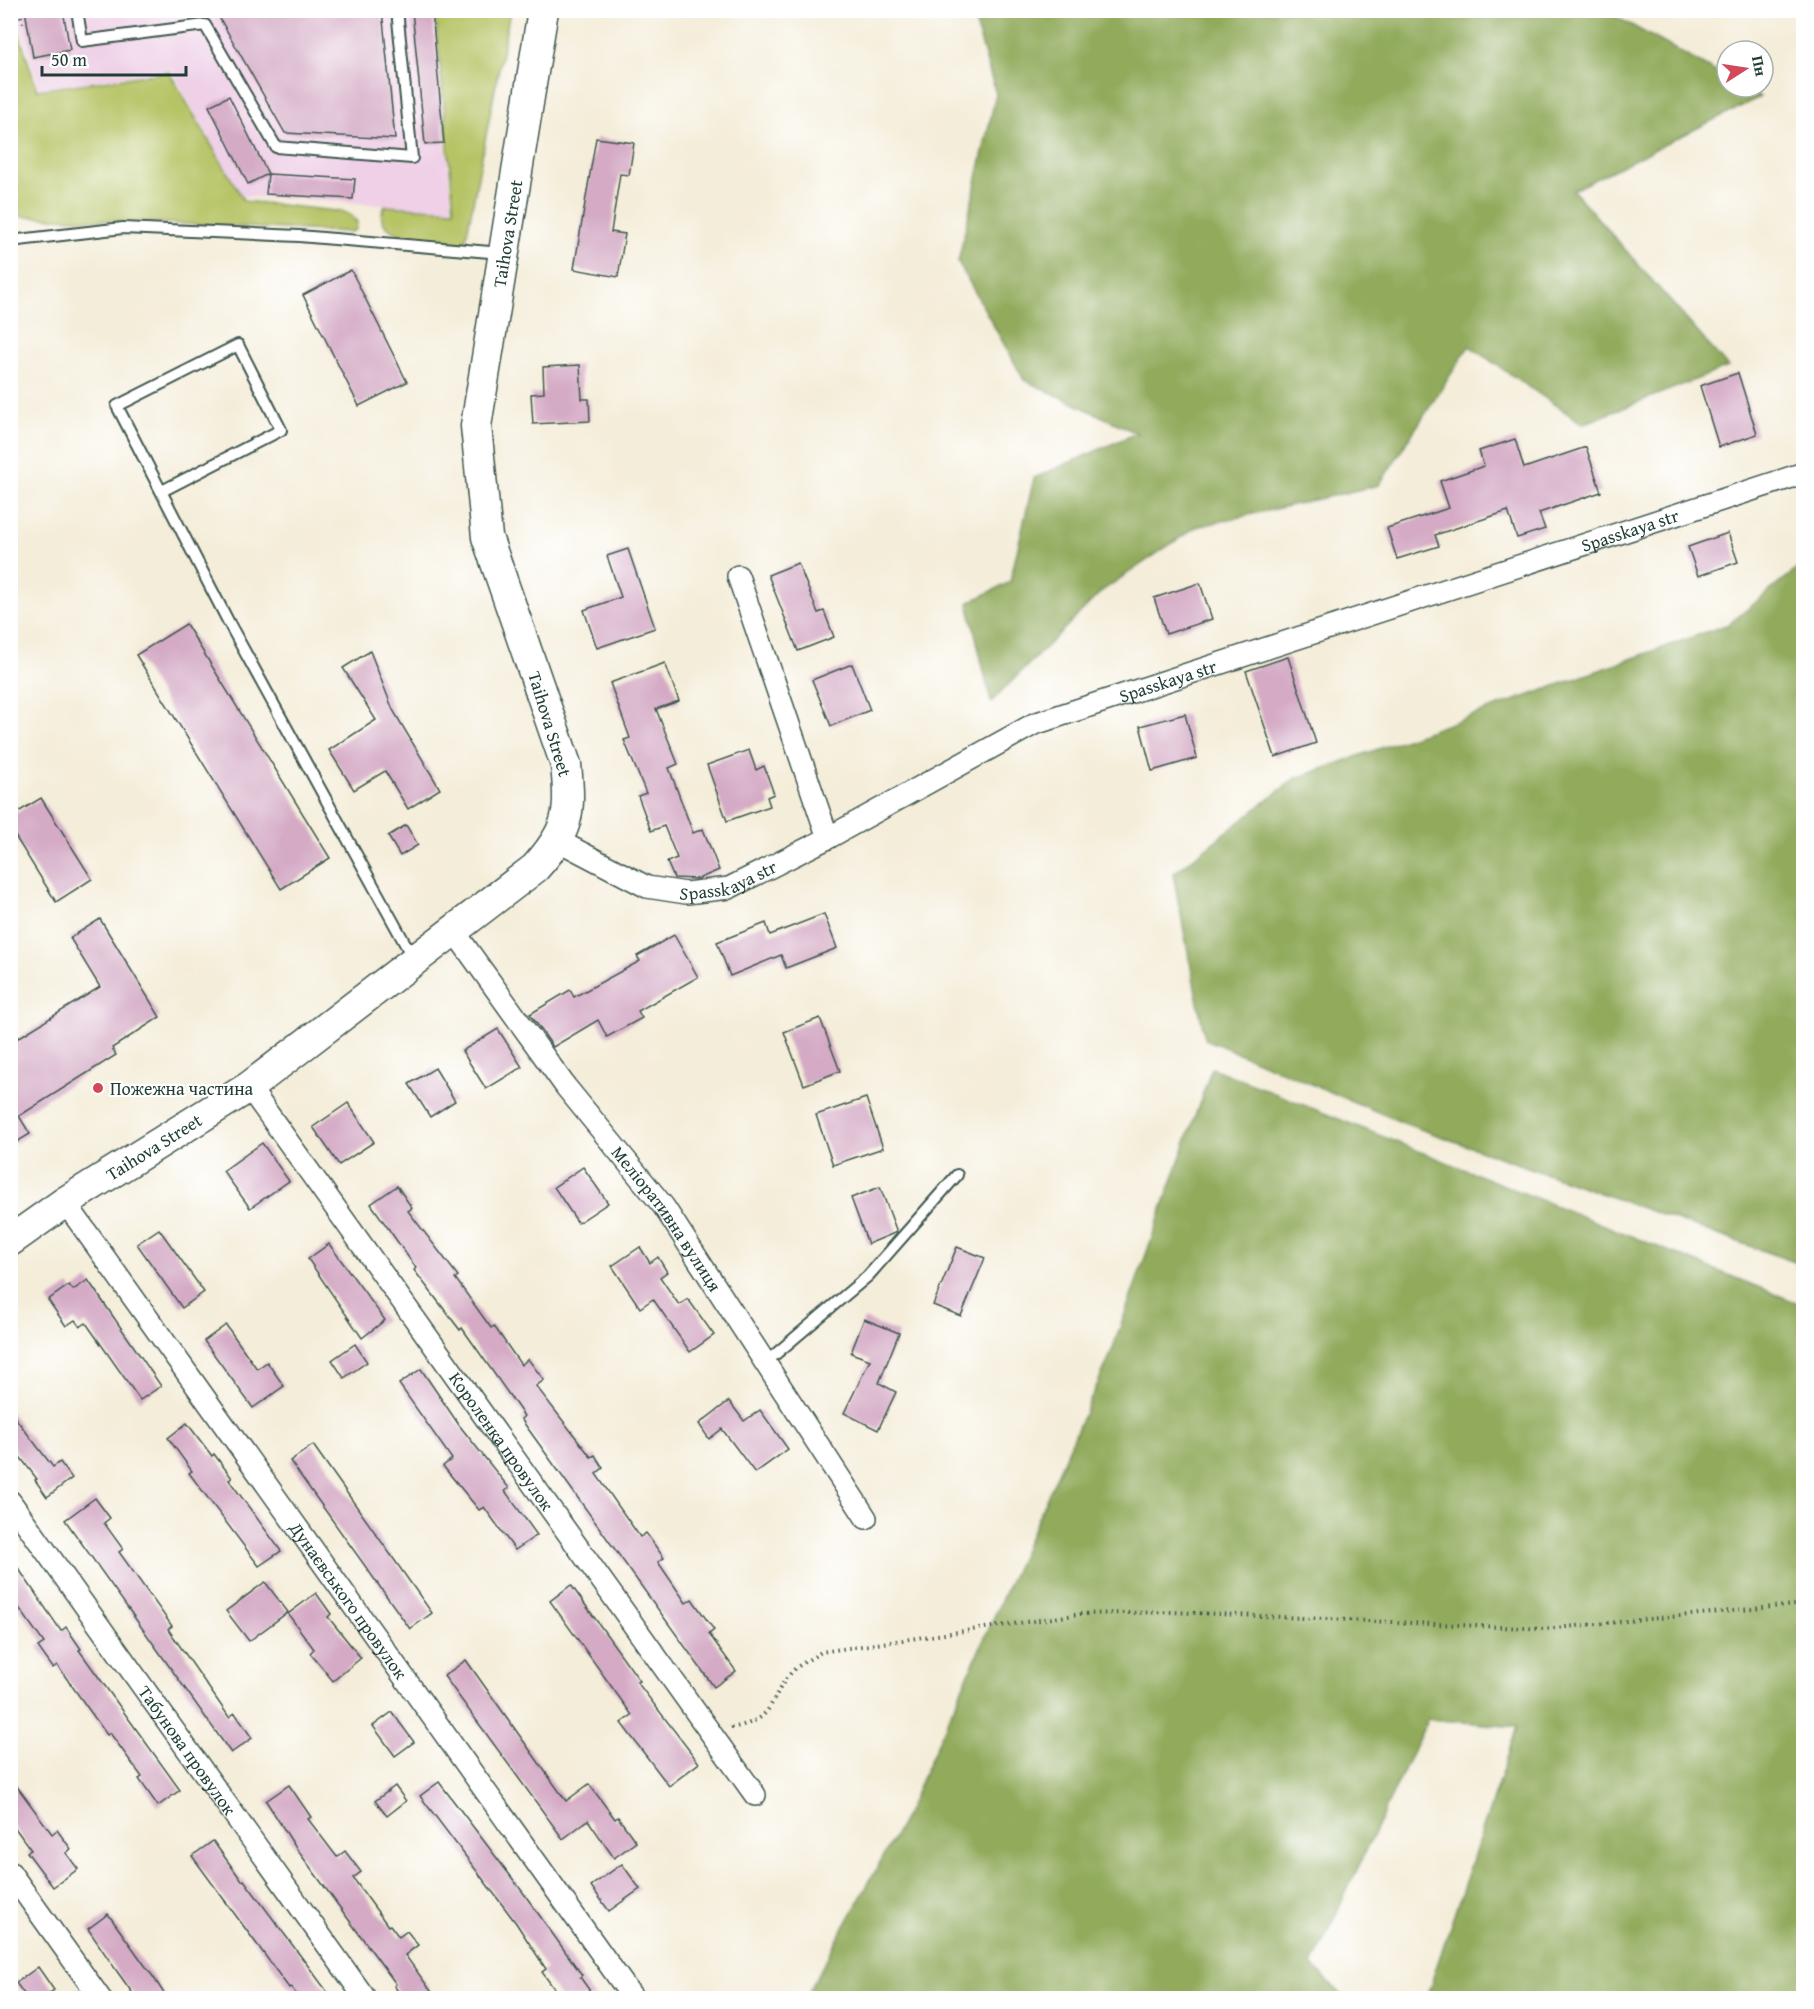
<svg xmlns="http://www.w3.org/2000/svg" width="1814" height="2009" viewBox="0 0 1814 2009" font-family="'Gentium Book Plus',serif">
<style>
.built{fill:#efd0e7}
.green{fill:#b7c466;stroke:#6b804d;stroke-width:1.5}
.forest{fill:#91aa5b;stroke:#587448;stroke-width:1.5}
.building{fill:#d4aac5}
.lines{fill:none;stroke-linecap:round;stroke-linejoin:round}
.lane-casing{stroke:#3f574d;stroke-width:14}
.street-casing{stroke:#3f574d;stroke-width:24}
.secondary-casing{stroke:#3f574d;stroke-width:33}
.path{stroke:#3f574d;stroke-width:4;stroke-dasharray:1.5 4.5;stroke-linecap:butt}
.lane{stroke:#fff;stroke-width:10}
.street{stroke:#fff;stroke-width:21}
.secondary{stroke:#fff;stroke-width:30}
.poi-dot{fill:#d1495b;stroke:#fff;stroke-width:2}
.labels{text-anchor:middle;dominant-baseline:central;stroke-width:4.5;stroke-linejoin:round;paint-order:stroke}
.street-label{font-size:18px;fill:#1f3d34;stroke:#fff}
.poi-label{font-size:18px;fill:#1f3d34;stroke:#fff;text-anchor:start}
</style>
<rect width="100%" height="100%" fill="#fff"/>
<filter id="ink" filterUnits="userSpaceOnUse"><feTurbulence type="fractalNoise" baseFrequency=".0167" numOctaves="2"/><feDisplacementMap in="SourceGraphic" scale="12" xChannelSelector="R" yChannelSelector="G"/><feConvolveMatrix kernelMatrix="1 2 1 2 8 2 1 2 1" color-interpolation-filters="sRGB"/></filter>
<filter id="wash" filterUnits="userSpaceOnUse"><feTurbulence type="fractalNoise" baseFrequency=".008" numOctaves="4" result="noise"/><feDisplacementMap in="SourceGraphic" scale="24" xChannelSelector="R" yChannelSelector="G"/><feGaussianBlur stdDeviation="1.35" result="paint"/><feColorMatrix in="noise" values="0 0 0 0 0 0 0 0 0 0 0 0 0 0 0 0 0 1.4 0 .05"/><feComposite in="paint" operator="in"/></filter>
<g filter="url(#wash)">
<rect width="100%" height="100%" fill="#f4edd9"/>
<polygon class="built" points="16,11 433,11 452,209 242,196 171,70 39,88"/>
<g class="green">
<polygon points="12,10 37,90 169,72 244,201 344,212 352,216 357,222 356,229 351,232 11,216"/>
<path d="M435,11h75l-45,233c-19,-2 -101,-4 -80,-38l69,4z"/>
</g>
<g class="forest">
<polygon points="972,11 1606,11 1727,78 1727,87 1743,87 1760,97 1573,190 1728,367 1583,424 1469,346 1379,485 1196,527 1102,591 991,702 968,603 1010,582 1034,478 1137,433 1024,380 958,262 996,94"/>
<polygon points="1803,564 1803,1265 1406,1124 1205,1039 1173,874 1294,779 1729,624"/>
<polygon points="1212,1068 1803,1305 1803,1998 1426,1998 1517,1727 1428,1719 1312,1965 1345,1998 805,1998 905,1817 1110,1356"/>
</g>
<g id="blocks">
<g class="building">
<polygon points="25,10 63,10 70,50 33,57"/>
<polygon points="215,10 382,10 395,139 285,133"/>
<polygon points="412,10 432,10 444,143 425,144"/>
<polygon points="229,96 268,174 248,184 209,106"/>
<polygon points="596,138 634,143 629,175 620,174 611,232 625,234 618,277 574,269"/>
<polygon points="268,174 355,179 353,199 266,194"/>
<polygon points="351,270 407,382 359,406 303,295"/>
<polygon points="580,365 582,399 589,399 590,421 533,424 531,394 544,393 543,367"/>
<polygon points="1738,373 1757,434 1719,447 1700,386"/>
<polygon points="1515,439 1524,468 1586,447 1601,492 1539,513 1545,529 1517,538 1508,511 1435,535 1439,546 1397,559 1387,528 1449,508 1440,481 1484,466 1479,451"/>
<polygon points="1728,533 1738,562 1698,576 1688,547"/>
<polygon points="628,549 655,628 597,648 584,610 621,597 607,556"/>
<polygon points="798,563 818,613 824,611 834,637 798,651 768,575"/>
<polygon points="1200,583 1212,619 1166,634 1154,598"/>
<polygon points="186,624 330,858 281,889 136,655"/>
<polygon points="370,651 393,710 440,789 408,809 385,771 354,790 329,750 376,720 343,668"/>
<polygon points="1288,657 1316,743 1275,757 1246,671"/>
<polygon points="665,663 679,701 656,709 678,764 669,768 693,833 703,829 719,870 698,879 674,878 667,862 677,858 664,826 651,831 638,796 646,793 624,740 630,738 610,683"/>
<polygon points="852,664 870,710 831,726 812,680"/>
<polygon points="1185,714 1197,758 1152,771 1140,726"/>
<polygon points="749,750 756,770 764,766 774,794 767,797 770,806 727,821 707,765"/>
<polygon points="41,798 92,879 56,902 10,828 10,817"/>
<polygon points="406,825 418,845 400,856 388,836"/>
<polygon points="824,914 837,948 786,968 781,955 730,976 717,942 766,923 770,935"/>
<polygon points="100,919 160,1017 112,1048 116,1055 19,1116 30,1134 10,1146 10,1043 100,987 70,938"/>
<polygon points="674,935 698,977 638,1011 642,1018 607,1037 598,1020 553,1047 530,1014 570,990 574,997 640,961 637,956"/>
<polygon points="820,1018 840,1071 804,1085 784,1032"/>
<polygon points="498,1029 522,1067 486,1089 462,1051"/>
<polygon points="435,1068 455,1101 430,1117 409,1084"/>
<polygon points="866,1098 883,1148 833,1165 816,1115"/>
<polygon points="348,1103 374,1142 339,1165 313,1127"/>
<polygon points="262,1143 289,1181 250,1208 223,1171"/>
<polygon points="583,1167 608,1203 578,1223 554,1187"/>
<polygon points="397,1186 412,1208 408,1211 458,1276 455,1278 491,1328 494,1326 521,1365 528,1359 544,1380 536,1386 591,1457 595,1455 603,1468 596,1474 640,1537 646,1533 664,1558 658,1562 686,1603 692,1599 714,1630 709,1634 736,1671 714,1687 521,1419 524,1416 462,1328 460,1330 414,1270 416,1268 371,1204"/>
<polygon points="880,1187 897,1232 868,1244 851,1198"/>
<polygon points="159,1229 204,1292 182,1308 137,1244"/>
<polygon points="329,1244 385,1320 362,1338 308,1259"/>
<polygon points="640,1247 650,1263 658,1257 667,1272 660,1277 679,1305 688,1299 714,1335 690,1352 653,1299 640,1308 612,1266"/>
<polygon points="957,1247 985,1258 961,1316 933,1305"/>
<polygon points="88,1280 161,1386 140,1400 86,1323 80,1327 75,1320 66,1326 48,1300 69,1285 73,1290"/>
<polygon points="864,1319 899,1333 879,1383 896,1392 878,1430 844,1413 870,1360 851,1353"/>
<polygon points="226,1325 257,1369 267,1362 284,1386 253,1408 204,1341"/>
<polygon points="355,1344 367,1362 344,1378 332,1360"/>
<polygon points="421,1369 459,1425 509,1488 505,1491 537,1535 515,1550 484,1507 479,1510 443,1466 452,1459 399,1384"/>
<polygon points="729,1401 744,1421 760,1410 788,1449 755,1473 722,1429 709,1439 699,1424"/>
<polygon points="10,1411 53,1467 60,1462 72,1478 47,1497 35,1480 37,1479 10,1444"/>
<polygon points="187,1423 212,1456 214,1454 232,1478 229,1480 281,1551 259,1566 189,1473 192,1471 168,1438"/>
<polygon points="313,1445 432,1613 410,1629 290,1461"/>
<polygon points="95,1498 110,1518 104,1523 123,1549 119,1552 172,1626 168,1629 229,1717 235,1713 252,1738 231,1753 65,1520"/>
<polygon points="10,1556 61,1631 66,1627 81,1649 79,1650 180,1790 158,1806 139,1779 142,1777 110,1733 107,1735 57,1665 53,1668 38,1647 44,1643 10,1595"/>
<polygon points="265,1582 288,1612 249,1641 226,1611"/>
<polygon points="571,1585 640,1681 637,1682 699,1763 669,1786 621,1723 632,1715 550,1601"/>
<polygon points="316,1593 331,1614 328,1617 361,1658 333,1681 310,1653 314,1649 288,1614"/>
<polygon points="466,1660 566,1801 589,1784 615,1819 618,1817 636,1842 614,1858 588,1820 563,1839 444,1676"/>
<polygon points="392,1712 414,1742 395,1756 373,1726"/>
<polygon points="10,1777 52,1834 57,1830 71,1849 66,1853 78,1869 53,1887 27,1852 31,1850 10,1821"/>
<polygon points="439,1782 522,1891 582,1975 580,1977 595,1998 561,1998 542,1972 546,1969 516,1923 420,1796"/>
<polygon points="289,1785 311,1817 308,1819 337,1857 345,1851 361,1872 353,1878 388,1926 390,1925 399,1937 407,1931 418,1945 405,1955 436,1998 403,1998 394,1986 396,1984 296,1848 266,1801"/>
<polygon points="395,1786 406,1801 387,1816 375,1801"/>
<polygon points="213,1841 242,1881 244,1880 332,1998 299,1998 291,1987 289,1988 192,1856"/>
<polygon points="622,1864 640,1889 609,1911 591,1886"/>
<polygon points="108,1914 154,1978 167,1998 136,1998 116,1970 88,1929"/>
<polygon points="38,1967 54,1990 42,1998 27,1998 16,1983"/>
</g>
</g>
</g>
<g filter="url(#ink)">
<use href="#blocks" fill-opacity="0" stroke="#3f574d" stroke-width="1.5"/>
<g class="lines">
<defs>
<g id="lane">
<polyline points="77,10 82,41 205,25 276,147 412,158 397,10"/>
<polyline points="10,241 123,228 299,236 502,253"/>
<polyline points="162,491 281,430 238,345 117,406 229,623 413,958"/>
<polyline points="765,1363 868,1276 957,1175"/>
</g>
<g id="street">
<polyline points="738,576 828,838"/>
<path id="s1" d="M559,841l88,46 39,6 43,-5 99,-50 206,-114 770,-251"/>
<path id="s2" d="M454,931l112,156 98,120 202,311"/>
<path id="s3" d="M249,1087l506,708"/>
<path id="s4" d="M65,1202l568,796"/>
<path id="s5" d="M10,1501l355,497"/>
<polyline points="10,1872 100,1998"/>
</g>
<g id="secondary">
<path id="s6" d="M10,1241l55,-39 184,-115 286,-219c34,-38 36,-53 31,-103l-79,-228 -11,-111 67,-416"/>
</g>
</defs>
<use href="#lane" class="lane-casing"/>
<use href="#street" class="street-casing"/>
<use href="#secondary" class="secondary-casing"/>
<g class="path">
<polyline points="20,10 22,23"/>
<path d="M731,1728c46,-9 35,-25 59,-54 7,-9 21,-15 31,-22l260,-38 92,-2 372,17 259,-25"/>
</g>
<use href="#lane" class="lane"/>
<use href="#street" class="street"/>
<use href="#secondary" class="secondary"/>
</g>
</g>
<circle class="poi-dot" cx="98" cy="1088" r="6"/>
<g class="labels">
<g class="street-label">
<text stroke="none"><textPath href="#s6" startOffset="1305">Taihova Street</textPath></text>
<text stroke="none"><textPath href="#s1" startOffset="1155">Spasskaya str</textPath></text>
<text stroke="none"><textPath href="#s1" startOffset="669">Spasskaya str</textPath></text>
<text transform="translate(550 724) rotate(73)">Taihova Street</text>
<text stroke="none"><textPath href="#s1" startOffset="183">Spasskaya str</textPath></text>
<text stroke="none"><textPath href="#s6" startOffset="172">Taihova Street</textPath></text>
<text stroke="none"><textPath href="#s2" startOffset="358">Меліоративна вулиця</textPath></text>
<text stroke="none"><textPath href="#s3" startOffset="435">Короленка провулок</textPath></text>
<text stroke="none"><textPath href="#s4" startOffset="489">Дунаєвського провулок</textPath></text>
<text stroke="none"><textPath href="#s5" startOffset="306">Табунова провулок</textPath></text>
</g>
<g class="poi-label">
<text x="110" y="1088">Пожежна частина</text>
</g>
</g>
<rect width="1814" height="2009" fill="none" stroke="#fff" stroke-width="36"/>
<g transform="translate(1745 69) rotate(78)"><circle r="28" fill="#ffffff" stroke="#a5b1ae" stroke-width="1.5"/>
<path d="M0-4.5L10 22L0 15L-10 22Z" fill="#d1495b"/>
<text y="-9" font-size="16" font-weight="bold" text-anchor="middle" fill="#1f3d34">Пн</text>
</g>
<path d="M42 66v9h144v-9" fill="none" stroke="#1f3d34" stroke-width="3"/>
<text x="51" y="66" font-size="18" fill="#1f3d34" stroke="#ffffff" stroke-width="4.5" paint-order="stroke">50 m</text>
</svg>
